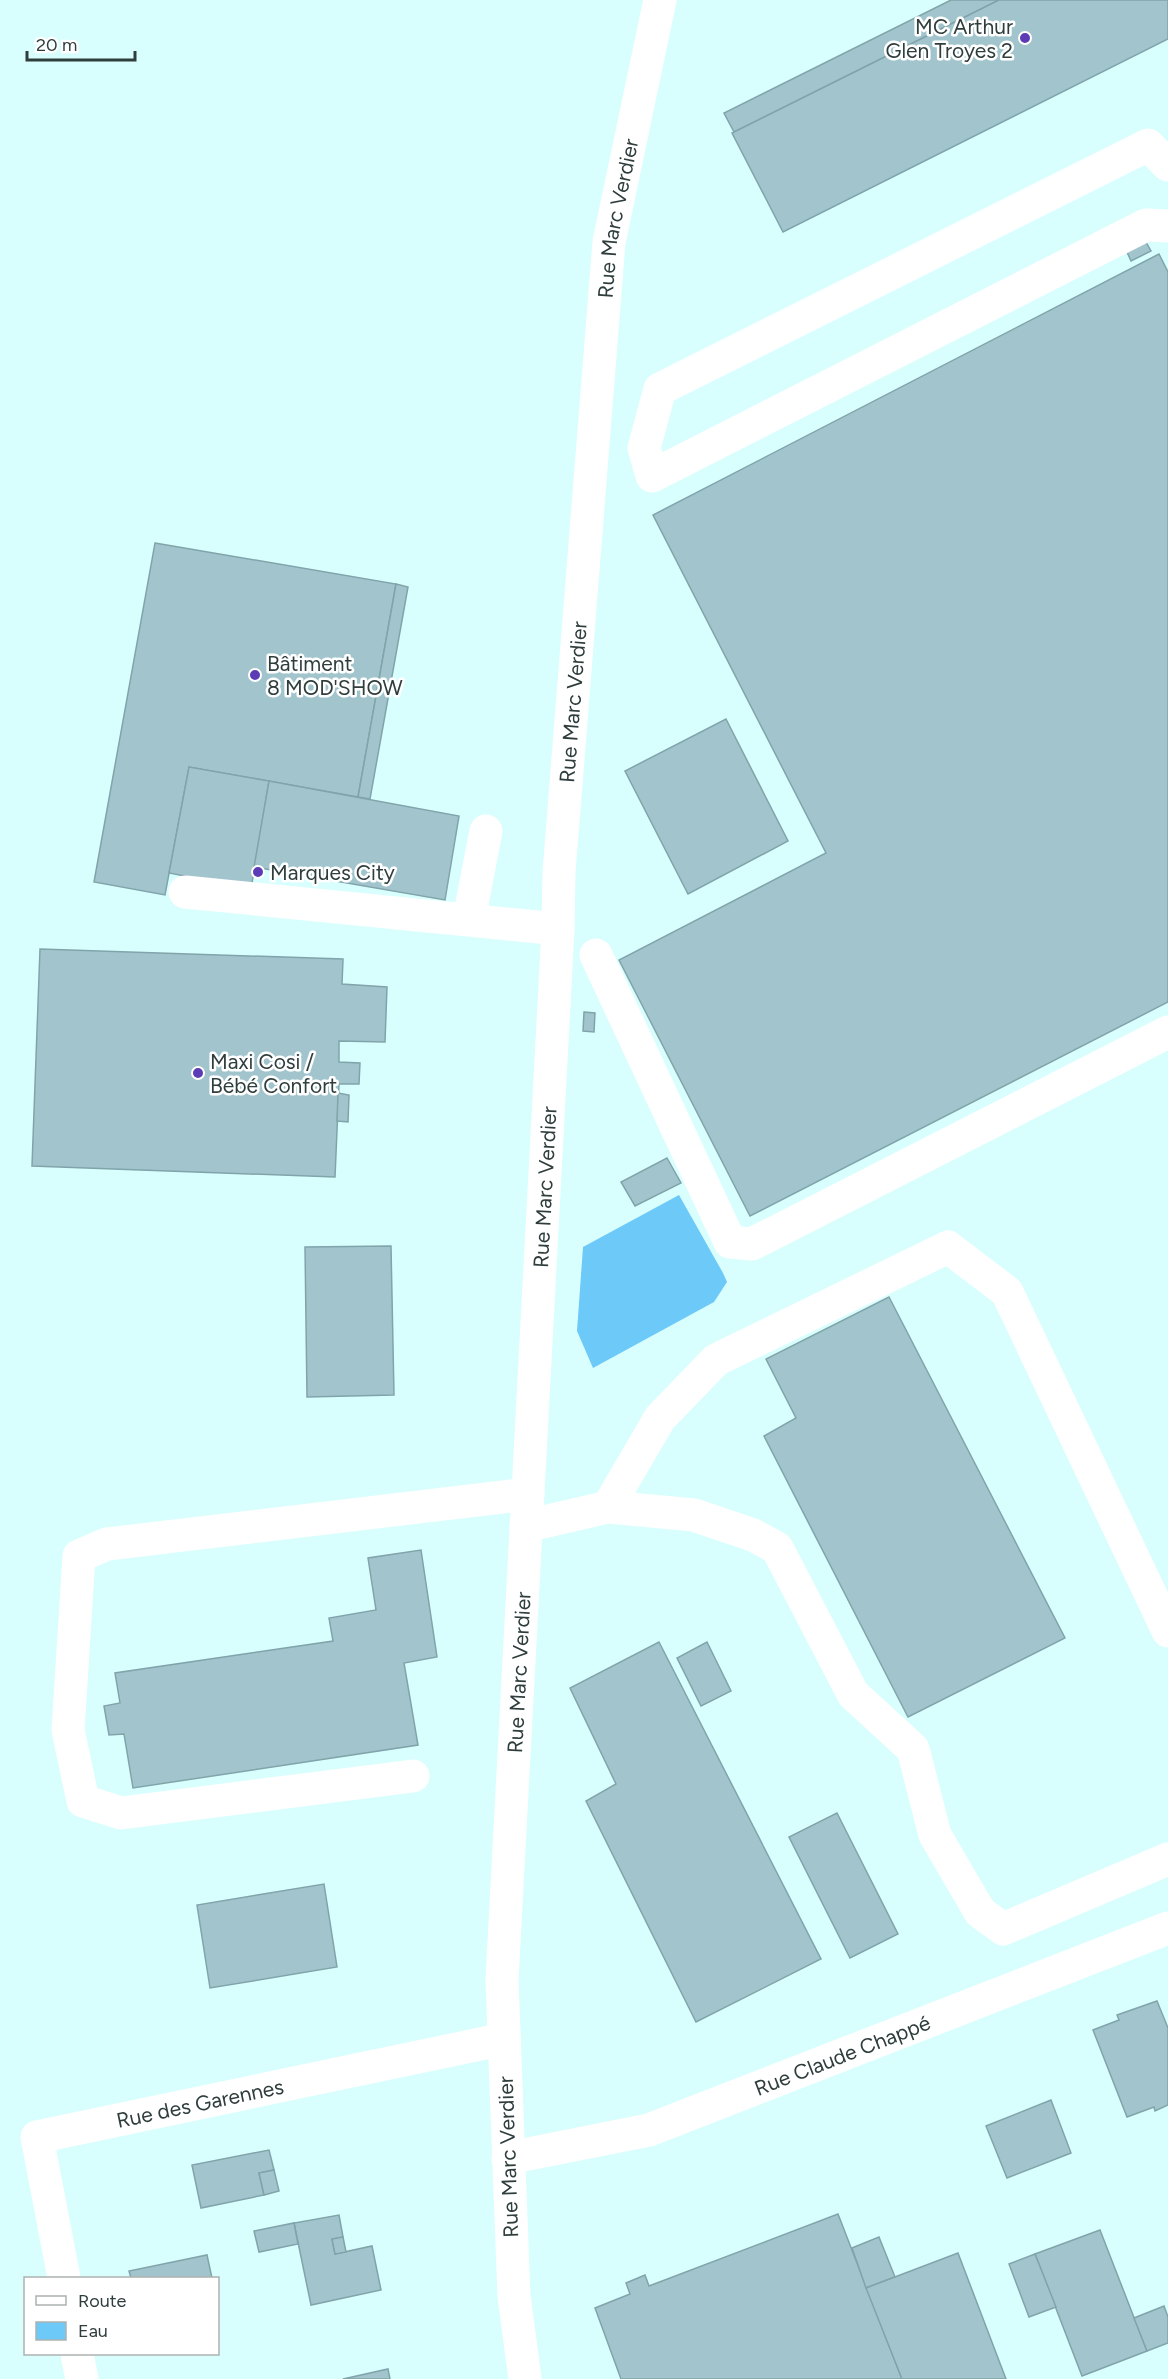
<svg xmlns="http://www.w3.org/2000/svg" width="1168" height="2379" viewBox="0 0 1168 2379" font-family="Figtree,sans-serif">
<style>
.water{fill:#6dc9f7}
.building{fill:#a2c5cd;stroke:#81a4ab;stroke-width:1.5}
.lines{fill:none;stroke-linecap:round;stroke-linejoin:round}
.minor{stroke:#fff;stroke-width:33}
.poi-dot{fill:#5c3cb4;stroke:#fff;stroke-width:2}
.labels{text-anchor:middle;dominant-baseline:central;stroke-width:5;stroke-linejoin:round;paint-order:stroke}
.poi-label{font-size:21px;fill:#2f3e3d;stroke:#fff;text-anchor:start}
.street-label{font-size:21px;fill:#2f3e3d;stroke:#fff}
</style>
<rect width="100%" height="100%" fill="#d8fffd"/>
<polygon class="water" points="679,1195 723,1273 727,1282 714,1302 593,1368 577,1331 583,1247"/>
<g class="building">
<polygon points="951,0 999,0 734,132 724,113"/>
<polygon points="999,0 1168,0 1168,39 783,232 732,133"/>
<polygon points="1146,242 1151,251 1131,261 1127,252"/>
<polygon points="1159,254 1168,272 1168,1002 750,1216 619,960 826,853 653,515"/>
<polygon points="155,543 396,584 358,797 189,767 165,895 94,882"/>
<polygon points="396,584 408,587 370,799 358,797"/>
<polygon points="726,719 788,841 688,894 625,771"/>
<polygon points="189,767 269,781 251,889 169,873"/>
<polygon points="269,781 459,816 445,900 254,867"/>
<polygon points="40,949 343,959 342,984 387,987 385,1042 339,1041 339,1062 360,1063 359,1084 339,1084 335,1177 32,1166"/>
<polygon points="584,1012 595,1013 594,1032 583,1031"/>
<polygon points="338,1093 349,1095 348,1122 337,1121"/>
<polygon points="667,1158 681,1183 635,1206 621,1182"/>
<polygon points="391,1246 394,1395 307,1397 305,1247"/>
<polygon points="889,1297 1065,1638 908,1717 764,1436 796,1418 766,1359"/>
<polygon points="421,1550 437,1657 404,1663 418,1745 133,1788 124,1734 109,1735 104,1706 120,1703 115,1673 333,1641 329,1618 376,1610 368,1558"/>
<polygon points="659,1642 821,1959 696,2022 586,1801 616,1784 570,1688"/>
<polygon points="707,1642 731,1691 701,1706 677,1658"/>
<polygon points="837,1813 898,1934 850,1958 789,1837"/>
<polygon points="324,1884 337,1967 210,1988 197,1905"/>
<polygon points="1157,2001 1168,2028 1168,2105 1155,2111 1154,2107 1127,2117 1093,2030 1119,2020 1117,2015"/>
<polygon points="1051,2100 1071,2153 1007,2178 986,2126"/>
<polygon points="269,2150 274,2170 259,2173 264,2195 201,2208 192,2165"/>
<polygon points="274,2170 279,2191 264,2195 259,2173"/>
<polygon points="838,2214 902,2379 621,2379 595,2308 630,2294 626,2283 645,2275 649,2286"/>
<polygon points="339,2215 343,2237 332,2239 335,2254 372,2246 381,2290 311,2305 294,2223"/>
<polygon points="294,2223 298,2244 259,2252 254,2231"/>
<polygon points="1100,2230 1147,2351 1082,2376 1035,2254"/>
<polygon points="343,2237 346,2252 335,2254 332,2239"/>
<polygon points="879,2237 895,2277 866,2288 852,2248"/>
<polygon points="958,2253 1006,2379 902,2379 866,2288"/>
<polygon points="1035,2254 1056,2307 1029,2317 1009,2264"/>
<polygon points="207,2255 212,2278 131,2278 129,2271"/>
<polygon points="1164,2306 1168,2317 1168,2343 1147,2351 1134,2318"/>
<polygon points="388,2369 390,2379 343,2379"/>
</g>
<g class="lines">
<g class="minor">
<polyline points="1168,165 1148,145 660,389 644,448 652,476 1146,225 1168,226"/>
<polyline points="185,892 558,929"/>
<polyline points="469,919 486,831"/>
<polyline points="596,955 730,1242 752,1244 1168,1032"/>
<polyline points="608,1507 660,1418 716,1360 948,1247 1007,1292 1168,1631"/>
<polyline points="526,1526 608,1507 694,1515 753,1535 777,1548 853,1694 913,1749 935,1835 980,1912 1003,1929 1168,1859"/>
<polyline points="413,1776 121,1813 83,1801 68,1730 79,1556 107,1544 528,1494"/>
<path id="s1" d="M508,2158l141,-28 519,-202"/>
<path id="s2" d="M64,2278l-27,-141 467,-98"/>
<polyline points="77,2354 82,2379"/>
<path id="s3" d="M525,2379l-11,-83 -12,-316 56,-1051 1,-57 50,-630 51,-242"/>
</g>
</g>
<g class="poi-dot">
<circle cx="1025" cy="38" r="6"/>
<circle cx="255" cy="675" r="6"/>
<circle cx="258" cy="872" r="6"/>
<circle cx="198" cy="1073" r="6"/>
</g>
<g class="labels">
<g class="poi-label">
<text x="1013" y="26" text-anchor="end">MC Arthur<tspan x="1013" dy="24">Glen Troyes 2</tspan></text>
<text x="267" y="663">Bâtiment<tspan x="267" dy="24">8 MOD'SHOW</tspan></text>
<text x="270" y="872">Marques City</text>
<text x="210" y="1061">Maxi Cosi /<tspan x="210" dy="24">Bébé Confort</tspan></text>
</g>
<g class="street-label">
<text stroke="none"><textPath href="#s3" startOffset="2166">Rue Marc Verdier</textPath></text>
<text stroke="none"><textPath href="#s3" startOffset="1680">Rue Marc Verdier</textPath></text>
<text stroke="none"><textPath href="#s3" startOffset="1194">Rue Marc Verdier</textPath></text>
<text stroke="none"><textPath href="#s3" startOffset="708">Rue Marc Verdier</textPath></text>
<text stroke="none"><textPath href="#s1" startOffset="351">Rue Claude Chappé</textPath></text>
<text stroke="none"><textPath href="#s2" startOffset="310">Rue des Garennes</textPath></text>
<text transform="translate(508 2157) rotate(-92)">Rue Marc Verdier</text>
</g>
</g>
<rect x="24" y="2277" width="195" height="78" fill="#ffffff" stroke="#acb2b1" stroke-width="1.5"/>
<rect x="36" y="2296" width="30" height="9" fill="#ffffff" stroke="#acb2b1" stroke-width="1.5"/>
<text x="78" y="2307" font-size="18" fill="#2f3e3d">Route</text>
<rect x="36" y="2322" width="30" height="18" fill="#6dc9f7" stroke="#acb2b1" stroke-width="1.5"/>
<text x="78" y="2337" font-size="18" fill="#2f3e3d">Eau</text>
<path d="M27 51v9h108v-9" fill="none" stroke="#2f3e3d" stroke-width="3"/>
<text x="36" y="51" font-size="18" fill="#2f3e3d" stroke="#ffffff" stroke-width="4.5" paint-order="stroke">20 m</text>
</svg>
